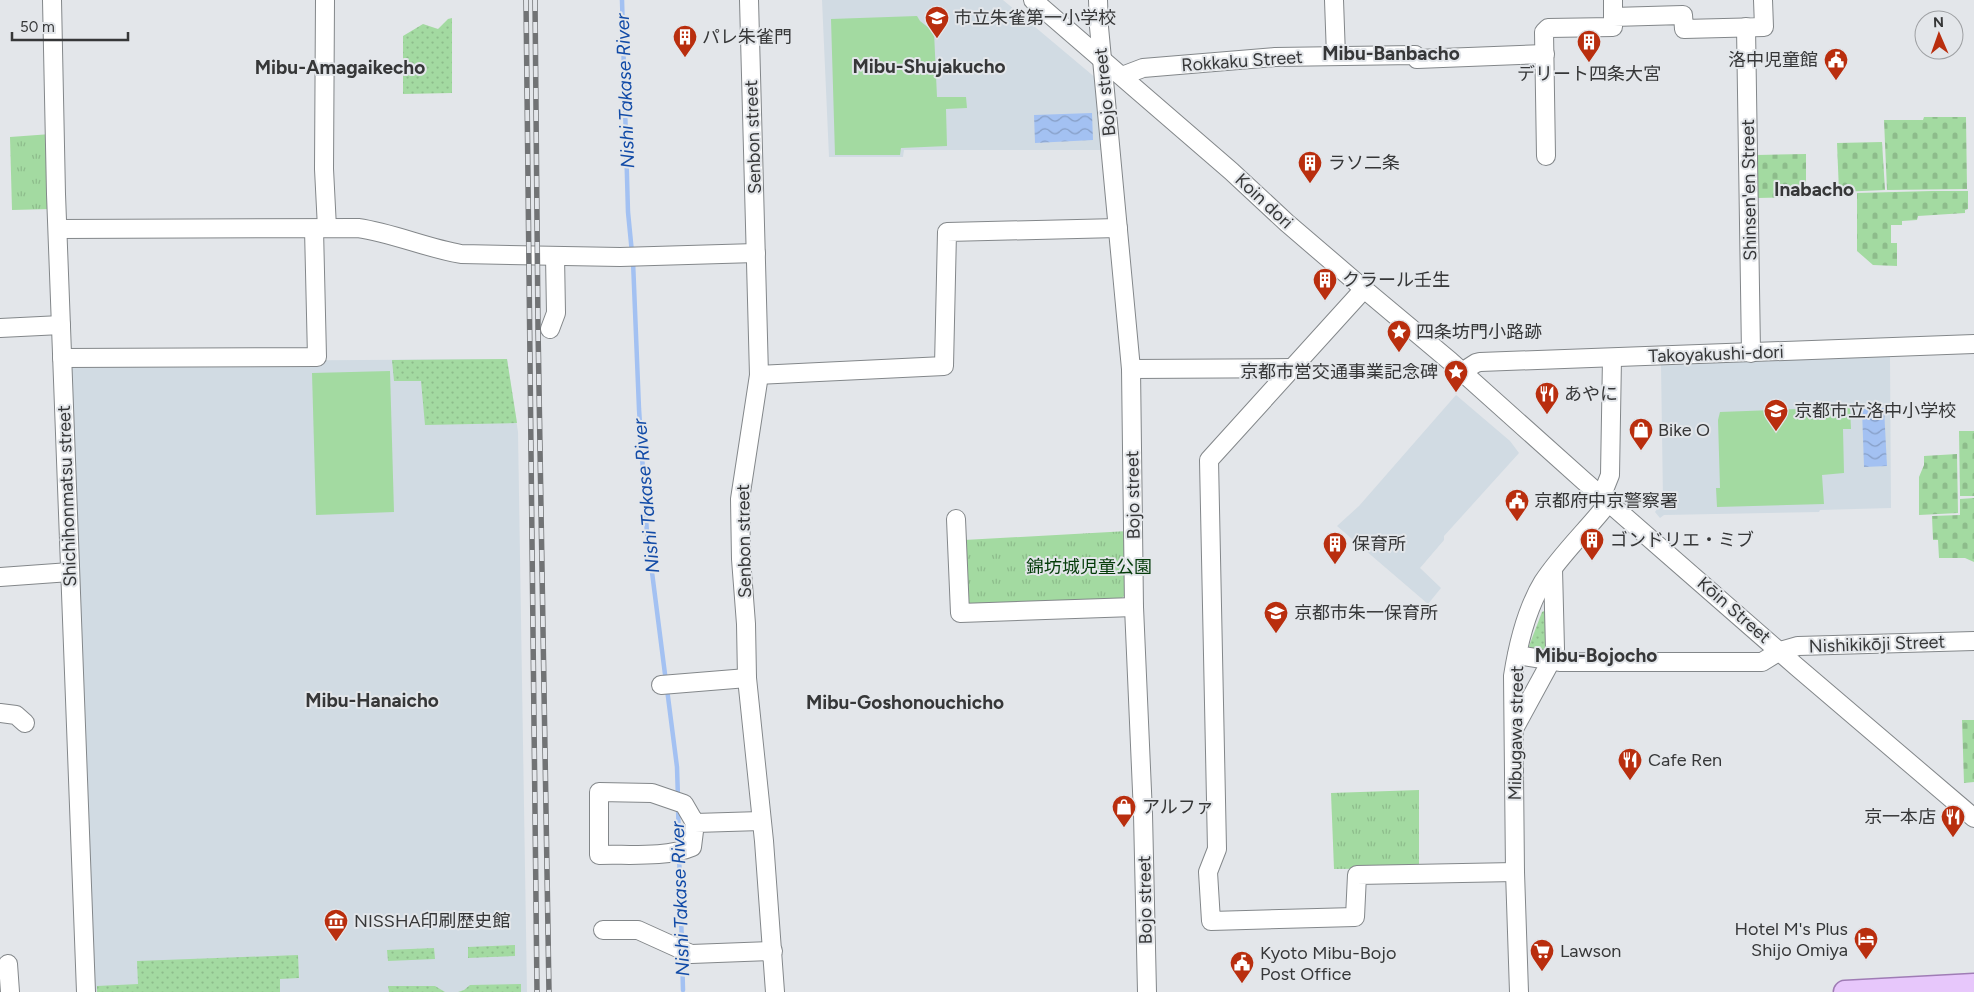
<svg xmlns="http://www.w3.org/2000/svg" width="1974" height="992" viewBox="0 0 1974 992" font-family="Figtree,'Noto Sans JP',sans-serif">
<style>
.built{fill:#d1dbe3}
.grass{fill:url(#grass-dots)}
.cemetery{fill:url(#cemetery-stones)}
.park{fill:url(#park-tufts)}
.pitch{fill:#a3daa1}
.water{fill:url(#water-waves)}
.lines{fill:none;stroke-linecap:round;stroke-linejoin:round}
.stream{stroke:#a3c1f2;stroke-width:4.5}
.minor-casing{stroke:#83878a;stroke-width:20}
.major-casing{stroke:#9f7cb5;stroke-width:25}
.minor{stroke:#fff;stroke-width:18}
.major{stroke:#e7c7fb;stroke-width:22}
.rail-casing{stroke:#717375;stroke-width:5.5}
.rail{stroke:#e3e6ea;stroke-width:4;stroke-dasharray:11;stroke-linecap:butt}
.labels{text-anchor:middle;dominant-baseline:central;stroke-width:4;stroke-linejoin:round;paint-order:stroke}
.poi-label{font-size:18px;fill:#363738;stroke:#e3e6ea;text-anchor:start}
.street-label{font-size:18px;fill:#363738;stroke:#e3e6ea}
.park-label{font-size:18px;fill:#053c0a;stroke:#e3e6ea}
.neighbourhood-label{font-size:19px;font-weight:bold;fill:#363738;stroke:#e3e6ea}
.water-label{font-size:19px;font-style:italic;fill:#124ba7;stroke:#e3e6ea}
</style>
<defs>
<pattern id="grass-dots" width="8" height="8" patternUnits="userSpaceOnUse" patternTransform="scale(1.25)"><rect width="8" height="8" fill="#a3daa1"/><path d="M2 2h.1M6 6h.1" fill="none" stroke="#8dbc8b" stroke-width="1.8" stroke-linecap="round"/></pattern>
<pattern id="cemetery-stones" width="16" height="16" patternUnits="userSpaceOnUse" patternTransform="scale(1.25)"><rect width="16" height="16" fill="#a3daa1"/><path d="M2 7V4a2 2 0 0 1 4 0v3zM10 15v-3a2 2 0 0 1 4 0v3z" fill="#8dbc8b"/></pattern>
<pattern id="park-tufts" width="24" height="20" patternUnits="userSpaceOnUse" patternTransform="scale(1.25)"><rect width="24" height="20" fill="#a3daa1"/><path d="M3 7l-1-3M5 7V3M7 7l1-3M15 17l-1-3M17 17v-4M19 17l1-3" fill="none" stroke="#8dbc8b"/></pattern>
<pattern id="water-waves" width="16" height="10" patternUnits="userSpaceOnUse" patternTransform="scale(1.25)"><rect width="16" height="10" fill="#a3c1f2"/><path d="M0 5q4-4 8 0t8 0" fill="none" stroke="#869ec5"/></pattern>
</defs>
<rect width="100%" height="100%" fill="#e3e6ea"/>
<g class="built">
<polygon points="822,0 1003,0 1097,79 1103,150 904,150 903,157 829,157"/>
<polygon points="1890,356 1891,508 1820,510 1819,512 1664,515 1660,518 1655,512 1663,500 1661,365"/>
<polygon points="507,359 518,432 527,992 92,992 68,362"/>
<polygon points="1456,395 1510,441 1519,453 1444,536 1444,540 1420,568 1441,588 1428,604 1337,526 1359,506"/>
</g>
<g class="grass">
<polygon points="452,18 452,93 403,94 403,36 423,24 438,29 448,19"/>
<polygon points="507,359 517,423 425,425 421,381 394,381 392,360"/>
<polygon points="1544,611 1547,612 1546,652 1530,649 1529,646 1542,612"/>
<polygon points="515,945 515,956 468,958 468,947"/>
<polygon points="434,948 435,959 388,961 387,950"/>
<polygon points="298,955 299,978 280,979 280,992 97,992 97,986 138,984 137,961"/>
<polygon points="521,984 521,992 458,992 464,990 470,985"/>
<polygon points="435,986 445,992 389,992 388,986"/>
</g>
<g class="cemetery">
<polygon points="1924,117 1966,117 1967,189 1887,190 1884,120 1923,120"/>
<polygon points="1882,142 1885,190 1839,192 1837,143"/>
<polygon points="1806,154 1806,197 1757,198 1757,155"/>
<polygon points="1932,191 1968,191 1968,209 1965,210 1965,213 1918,216 1917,220 1902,221 1902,225 1891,225 1891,243 1897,243 1897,266 1873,265 1857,251 1857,193"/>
<polygon points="1959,431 1974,431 1974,496 1960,496"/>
<polygon points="1957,454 1958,513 1919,515 1919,477 1924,465 1924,456"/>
<polygon points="1974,498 1974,562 1965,558 1939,558 1938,540 1933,540 1932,516 1960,515 1960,499"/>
<polygon points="1962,720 1974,720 1974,782 1964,783"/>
</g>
<g class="park">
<polygon points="51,134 51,209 12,210 10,137"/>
<polygon points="1128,531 1129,593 1120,599 970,607 964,599 964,540"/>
<polygon points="1419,790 1419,868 1334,869 1331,793"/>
</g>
<g class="pitch">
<polygon points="917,16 920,21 934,32 937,97 966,97 967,108 946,109 947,146 901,148 900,155 835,155 831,19"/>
<polygon points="390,371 394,512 316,515 312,373"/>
<polygon points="1850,407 1851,429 1843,429 1844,473 1822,475 1824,504 1717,507 1716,488 1720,488 1718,420 1720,412"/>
</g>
<g class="water">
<polygon points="1092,113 1093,140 1035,143 1034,115"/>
<polygon points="1884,408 1887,466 1864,467 1862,409"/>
</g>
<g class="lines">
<g class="stream">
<polyline points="622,0 628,212 632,253"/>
<polyline points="633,261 639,409 647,533 666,682"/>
<polyline points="667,689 677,767 678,799"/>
<polyline points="678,806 679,846"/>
<polyline points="679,854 682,946"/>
<polyline points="682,954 683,990"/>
</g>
<defs>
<g id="minor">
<polyline points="52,0 56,194 86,992"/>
<polyline points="325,0 324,169 327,228"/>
<polyline points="749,0 759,375 740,499 741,559 746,624 747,678 764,841 775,992"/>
<polyline points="1033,0 1231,171 1287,223 1364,289 1450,361 1584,481 1797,667 1974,818"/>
<polyline points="1098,0 1099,27 1131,369 1134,607 1143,814 1147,992"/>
<polyline points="1334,0 1336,56"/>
<polyline points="1613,0 1613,17"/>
<polyline points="1746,27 1751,353"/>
<polyline points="1122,76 1143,68 1275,57 1415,55 1417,59 1545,54"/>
<polyline points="1546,156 1544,32 1548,28 1613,27 1613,17 1683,15 1684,29 1764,27 1763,0"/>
<path d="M58,229l300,-1c35,5 68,20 103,26l159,3 136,-4"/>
<polyline points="1364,289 1209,460 1217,849 1208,872 1211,921 1355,917 1357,875 1515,872"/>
<polyline points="0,328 61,325"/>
<polyline points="550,329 556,313 555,256"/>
<polyline points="62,358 317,357 314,229"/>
<polyline points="1131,369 1293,368"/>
<polyline points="1462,372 1476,363 1480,362 1974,344"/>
<polyline points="759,375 944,366 947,232 1118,228"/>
<polyline points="1602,495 1610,475 1612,358"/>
<polyline points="956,519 960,613 1134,607"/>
<polyline points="0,577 70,572"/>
<polyline points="1517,655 1561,662 1762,662 1780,651 1798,646 1974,641"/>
<polyline points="661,685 747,678"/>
<polyline points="0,713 16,715 25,723"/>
<polyline points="1514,729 1551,661 1555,649 1553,569"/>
<path d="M695,823l-3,24c-26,11 -65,7 -93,8v-63l53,1 32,11 11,19 66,-2"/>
<polyline points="603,930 638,930 691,954 773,951"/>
<polyline points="8,964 10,992"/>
<path d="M1519,992l-4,-120 -2,-196c5,-32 13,-66 30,-94 19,-29 45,-53 66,-80"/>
</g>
<polyline id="major" points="1845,992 1974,985"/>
</defs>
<use href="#minor" class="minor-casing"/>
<use href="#major" class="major-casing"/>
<use href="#minor" class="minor"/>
<use href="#major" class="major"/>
<defs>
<g id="rail">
<polyline points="526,0 537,992"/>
<polyline points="535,0 538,327 549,992"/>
</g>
</defs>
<use href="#rail" class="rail-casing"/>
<use href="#rail" class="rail"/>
</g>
<defs>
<symbol id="school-pin" viewBox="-11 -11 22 30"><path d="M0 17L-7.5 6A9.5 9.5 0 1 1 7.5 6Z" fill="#b92e0e" stroke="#e3e6ea"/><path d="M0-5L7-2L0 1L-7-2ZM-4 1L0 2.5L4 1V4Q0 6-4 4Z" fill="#fff"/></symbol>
<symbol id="building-pin" viewBox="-11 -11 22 30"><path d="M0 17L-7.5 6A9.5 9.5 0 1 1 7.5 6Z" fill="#b92e0e" stroke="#e3e6ea"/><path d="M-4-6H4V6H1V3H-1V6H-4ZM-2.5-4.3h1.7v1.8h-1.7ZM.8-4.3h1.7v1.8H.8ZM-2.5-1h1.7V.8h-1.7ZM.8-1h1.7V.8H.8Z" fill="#fff"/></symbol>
<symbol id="civic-pin" viewBox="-11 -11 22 30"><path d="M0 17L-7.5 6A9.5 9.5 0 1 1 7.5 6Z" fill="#b92e0e" stroke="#e3e6ea"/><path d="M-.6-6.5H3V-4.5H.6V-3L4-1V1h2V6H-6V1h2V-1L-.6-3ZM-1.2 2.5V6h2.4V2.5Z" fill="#fff"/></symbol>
<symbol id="sight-pin" viewBox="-11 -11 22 30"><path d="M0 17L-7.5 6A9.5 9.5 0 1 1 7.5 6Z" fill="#b92e0e" stroke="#e3e6ea"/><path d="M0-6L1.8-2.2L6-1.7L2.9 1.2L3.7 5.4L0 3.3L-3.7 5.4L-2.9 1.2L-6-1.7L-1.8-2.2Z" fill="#fff"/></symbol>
<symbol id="restaurant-pin" viewBox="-11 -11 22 30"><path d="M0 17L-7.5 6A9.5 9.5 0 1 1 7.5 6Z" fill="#b92e0e" stroke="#e3e6ea"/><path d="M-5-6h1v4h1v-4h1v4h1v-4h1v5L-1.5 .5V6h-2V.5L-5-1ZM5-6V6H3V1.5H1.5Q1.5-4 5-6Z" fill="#fff"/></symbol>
<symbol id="shop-pin" viewBox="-11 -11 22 30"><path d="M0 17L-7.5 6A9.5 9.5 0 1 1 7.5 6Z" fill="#b92e0e" stroke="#e3e6ea"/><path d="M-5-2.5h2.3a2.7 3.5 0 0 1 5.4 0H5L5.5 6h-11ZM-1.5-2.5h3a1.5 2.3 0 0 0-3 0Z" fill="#fff"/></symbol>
<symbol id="museum-pin" viewBox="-11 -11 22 30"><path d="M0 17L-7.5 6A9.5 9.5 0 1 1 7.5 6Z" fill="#b92e0e" stroke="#e3e6ea"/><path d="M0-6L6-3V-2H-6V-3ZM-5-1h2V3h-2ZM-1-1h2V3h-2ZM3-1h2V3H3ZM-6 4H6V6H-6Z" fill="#fff"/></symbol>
<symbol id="hotel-pin" viewBox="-11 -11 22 30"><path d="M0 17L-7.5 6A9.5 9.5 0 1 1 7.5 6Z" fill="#b92e0e" stroke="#e3e6ea"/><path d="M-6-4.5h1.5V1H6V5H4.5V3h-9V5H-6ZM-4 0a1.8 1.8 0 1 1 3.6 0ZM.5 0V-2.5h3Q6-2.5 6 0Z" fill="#fff"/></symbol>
<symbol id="supermarket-pin" viewBox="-11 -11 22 30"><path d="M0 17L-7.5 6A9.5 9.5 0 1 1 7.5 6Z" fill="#b92e0e" stroke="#e3e6ea"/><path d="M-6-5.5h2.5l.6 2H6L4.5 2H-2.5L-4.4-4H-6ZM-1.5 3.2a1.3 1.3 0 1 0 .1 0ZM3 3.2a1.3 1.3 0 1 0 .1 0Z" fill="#fff"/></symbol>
</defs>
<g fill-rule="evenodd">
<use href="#school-pin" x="923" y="4" width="28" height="38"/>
<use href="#building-pin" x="671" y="23" width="28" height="38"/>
<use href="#building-pin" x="1575" y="28" width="28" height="38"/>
<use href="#civic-pin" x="1822" y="46" width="28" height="38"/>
<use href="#building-pin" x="1296" y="149" width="28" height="38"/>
<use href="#building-pin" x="1311" y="266" width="28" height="38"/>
<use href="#sight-pin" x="1385" y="318" width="28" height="38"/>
<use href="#sight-pin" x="1442" y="358" width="28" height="38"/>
<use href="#restaurant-pin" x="1533" y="380" width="28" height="38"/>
<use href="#school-pin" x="1762" y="397" width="28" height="38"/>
<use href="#shop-pin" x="1627" y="416" width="28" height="38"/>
<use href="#civic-pin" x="1503" y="487" width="28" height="38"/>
<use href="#building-pin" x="1578" y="526" width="28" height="38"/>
<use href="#building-pin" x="1321" y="530" width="28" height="38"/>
<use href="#school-pin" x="1262" y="599" width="28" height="38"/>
<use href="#restaurant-pin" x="1616" y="746" width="28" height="38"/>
<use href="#shop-pin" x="1110" y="793" width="28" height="38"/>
<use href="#restaurant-pin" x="1939" y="803" width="28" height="38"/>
<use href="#museum-pin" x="322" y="907" width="28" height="38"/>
<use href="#hotel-pin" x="1852" y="925" width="28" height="38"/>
<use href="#supermarket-pin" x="1528" y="937" width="28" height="38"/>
<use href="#civic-pin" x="1228" y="949" width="28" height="38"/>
</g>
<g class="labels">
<g class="poi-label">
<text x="954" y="18">市立朱雀第一小学校</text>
<text x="702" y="37">パレ朱雀門</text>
<text x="1818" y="60" text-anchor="end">洛中児童館</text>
<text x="1589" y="74" text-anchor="middle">デリート四条大宮</text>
<text x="1328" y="163">ラソ二条</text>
<text x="1342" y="280">クラール壬生</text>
<text x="1416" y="332">四条坊門小路跡</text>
<text x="1438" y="372" text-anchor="end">京都市営交通事業記念碑</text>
<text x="1564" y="394">あやに</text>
<text x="1794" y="411">京都市立洛中小学校</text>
<text x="1658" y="430">Bike O</text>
<text x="1534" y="501">京都府中京警察署</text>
<text x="1610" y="540">ゴンドリエ・ミブ</text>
<text x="1352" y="544">保育所</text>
<text x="1294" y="613">京都市朱一保育所</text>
<text x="1648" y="760">Cafe Ren</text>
<text x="1142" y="807">アルファ</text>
<text x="1936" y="817" text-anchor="end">京一本店</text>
<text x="354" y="921">NISSHA印刷歴史館</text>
<text x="1848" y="929" text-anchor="end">Hotel M's Plus<tspan x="1848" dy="21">Shijo Omiya</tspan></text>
<text x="1560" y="951">Lawson</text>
<text x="1260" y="953">Kyoto Mibu-Bojo<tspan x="1260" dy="21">Post Office</tspan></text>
</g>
<g class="street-label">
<text transform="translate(1242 61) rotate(-4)">Rokkaku Street</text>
<text transform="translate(1105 92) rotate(-96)">Bojo street</text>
<text transform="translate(753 137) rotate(-92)">Senbon street</text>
<text transform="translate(1749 190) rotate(-91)">Shinsen'en Street</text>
<text transform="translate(1264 201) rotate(43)">Koin dori</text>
<text transform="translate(1716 354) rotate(-2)">Takoyakushi-dori</text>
<text transform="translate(1133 495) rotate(-91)">Bojo street</text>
<text transform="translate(67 496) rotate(-92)">Shichihonmatsu street</text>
<text transform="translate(744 541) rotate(-91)">Senbon street</text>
<text transform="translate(1734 610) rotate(41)">Kōin Street</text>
<text transform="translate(1877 644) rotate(-2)">Nishikikōji Street</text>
<text transform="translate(1516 733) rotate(-89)">Mibugawa street</text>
<text transform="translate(1145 900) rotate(-91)">Bojo street</text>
</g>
<g class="park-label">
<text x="1089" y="567">錦坊城児童公園</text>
</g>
<g class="neighbourhood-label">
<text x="1391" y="53">Mibu-Banbacho</text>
<text x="929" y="66">Mibu-Shujakucho</text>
<text x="340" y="67">Mibu-Amagaikecho</text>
<text x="1814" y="189">Inabacho</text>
<text x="1596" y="655">Mibu-Bojocho</text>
<text x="372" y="700">Mibu-Hanaicho</text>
<text x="905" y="702">Mibu-Goshonouchicho</text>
</g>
<g class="water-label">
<text transform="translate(625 91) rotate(-92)">Nishi Takase River</text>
<text transform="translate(646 496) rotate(-95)">Nishi Takase River</text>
<text transform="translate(680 899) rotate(-92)">Nishi Takase River</text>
</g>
</g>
<g transform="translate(1939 35) rotate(358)"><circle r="24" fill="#e3e6ea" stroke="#9ea0a3"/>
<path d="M0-4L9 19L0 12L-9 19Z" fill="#b92e0e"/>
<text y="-8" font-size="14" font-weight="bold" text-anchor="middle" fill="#363738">N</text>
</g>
<path d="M12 32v8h116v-8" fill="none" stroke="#363738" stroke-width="2.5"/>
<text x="20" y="32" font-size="15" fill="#363738" stroke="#e3e6ea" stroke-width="4" paint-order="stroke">50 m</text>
</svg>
